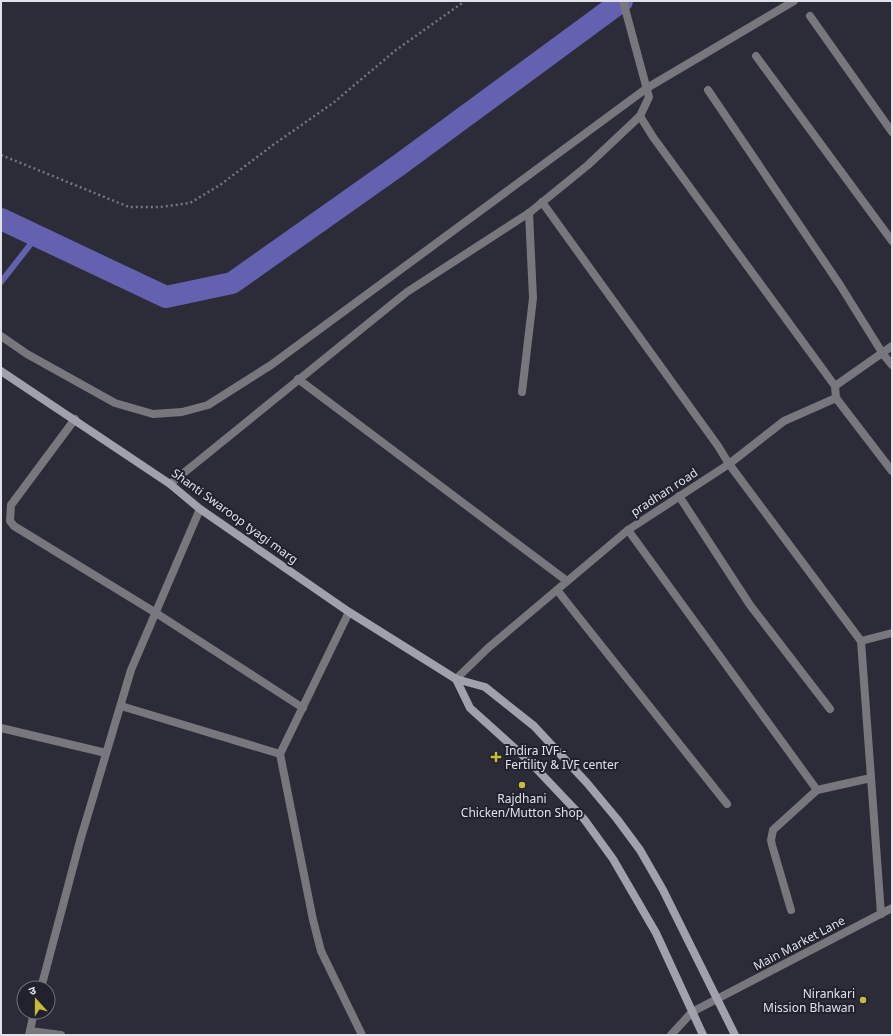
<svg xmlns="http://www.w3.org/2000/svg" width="893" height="1036" viewBox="0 0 893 1036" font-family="'Noto Sans','Noto Sans Devanagari',sans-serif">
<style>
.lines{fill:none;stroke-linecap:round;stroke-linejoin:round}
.stream{stroke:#6461b0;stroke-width:6}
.canal{stroke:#6461b0;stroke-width:22}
.path{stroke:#767680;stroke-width:2.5;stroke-dasharray:2 3;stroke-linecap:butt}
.service{stroke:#77777d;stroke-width:8}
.minor{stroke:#77777d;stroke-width:8}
.secondary{stroke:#a1a1ab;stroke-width:8}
.poi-dot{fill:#c8bb3b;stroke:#21222d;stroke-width:1.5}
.labels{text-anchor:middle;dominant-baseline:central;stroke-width:4;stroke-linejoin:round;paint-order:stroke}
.street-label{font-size:12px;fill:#e1e1e9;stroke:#21222d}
.poi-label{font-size:12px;fill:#e1e1e9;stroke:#21222d;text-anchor:start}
</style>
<rect width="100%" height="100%" fill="#2b2c37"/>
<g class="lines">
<polyline class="stream" points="1,282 37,236"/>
<polyline class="canal" points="1,219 166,297 232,283 399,165 622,1"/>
<polyline class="path" points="1,155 129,207 160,207 190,203 220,185 273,145 333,103 396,50 465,1"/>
<g class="service">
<polyline points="810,16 892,132"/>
<polyline points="756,56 892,241"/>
<polyline points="708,90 840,285 883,354"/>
<polyline points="640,116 653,137 835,386"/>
<polyline points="542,202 718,446 729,464 861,641 892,633"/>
<polyline points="1,336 27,354 115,403 153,414 182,412 208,405 271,365 647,88 794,1"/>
<polyline points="298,379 567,581"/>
<polyline points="522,392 533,298 529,213"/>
<polyline points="836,398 892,471"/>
<polyline points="679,496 750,605 830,709"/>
<polyline points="628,530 817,790 871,778"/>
<polyline points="557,590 727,804"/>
<polyline points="861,641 881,914"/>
<polyline points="456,679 488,648 628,530 729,464 784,421 836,398 835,386 892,346"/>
<polyline points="791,910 772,845 771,840 773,830 817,790"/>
</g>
<g class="minor">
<polyline points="883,354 892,365"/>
<polyline points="75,419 11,505 10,521 14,526 156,613 303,708"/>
<polyline points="170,484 407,292 529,213 588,165 640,116 649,97 623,1"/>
<polyline points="349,612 280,754 313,920 321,951 362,1035"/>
<polyline points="121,706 280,754"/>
<polyline points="1,728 106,753"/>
<polyline points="41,988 80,841 131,670 200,509"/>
<polyline points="30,1031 61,1035"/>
<polyline points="29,1035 34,1012"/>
<polyline points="671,1035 692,1012 892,908"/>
</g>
<g class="secondary">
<polyline points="1,371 170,484 200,509 349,612 456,679 485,687 534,726 587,783 617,819 640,850 663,890 735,1035"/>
<polyline points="456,679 470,708 530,762 584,819 613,859 656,933 703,1035"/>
</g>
</g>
<g class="poi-dot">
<path d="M494 751h4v4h4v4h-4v4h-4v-4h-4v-4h4z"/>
<circle cx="522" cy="785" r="4"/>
<circle cx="863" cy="1000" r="4"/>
</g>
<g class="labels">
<g class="street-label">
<text transform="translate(664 492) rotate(-33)">pradhan road</text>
<text transform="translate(235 516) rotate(36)">Shanti Swaroop tyagi marg</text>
<text transform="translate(799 943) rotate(-28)">Main Market Lane</text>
</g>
<g class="poi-label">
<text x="505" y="750">Indira IVF -<tspan x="505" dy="14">Fertility &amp; IVF center</tspan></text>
<text x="522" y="798" text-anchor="middle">Rajdhani<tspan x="522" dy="14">Chicken/Mutton Shop</tspan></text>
<text x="855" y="993" text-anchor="end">Nirankari<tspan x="855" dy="14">Mission Bhawan</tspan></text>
</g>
</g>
<rect width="893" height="1036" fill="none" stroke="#e1e1e9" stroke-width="4"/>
<g transform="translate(36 1000) rotate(339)"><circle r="19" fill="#21222d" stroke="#6e6e78"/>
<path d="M0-3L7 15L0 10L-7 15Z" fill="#c8bb3b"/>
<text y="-6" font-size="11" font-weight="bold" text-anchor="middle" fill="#e1e1e9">उ</text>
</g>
</svg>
